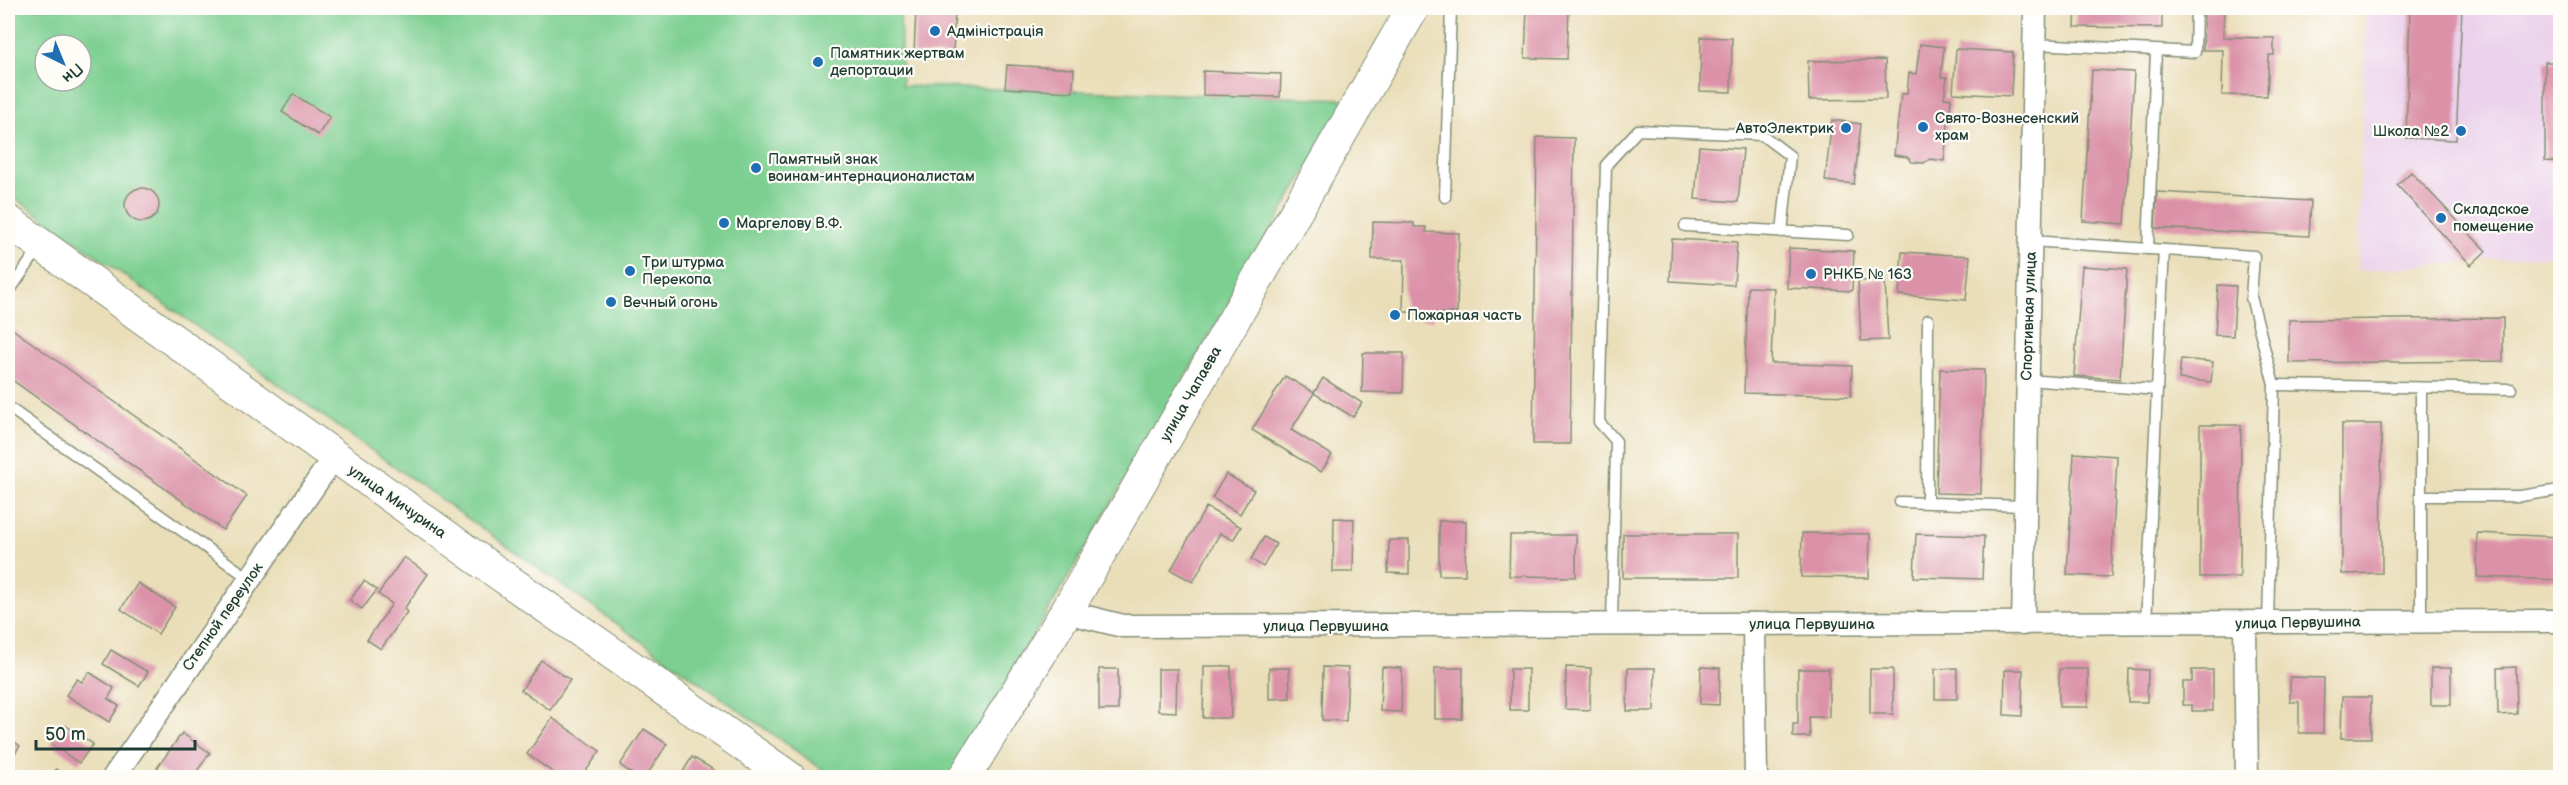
<svg xmlns="http://www.w3.org/2000/svg" width="2568" height="785" viewBox="0 0 2568 785" font-family="'Balsamiq Sans',sans-serif">
<style>
.built{fill:#ebd1eb}
.green{fill:#7ccf91;stroke:#4e8662;stroke-width:1.5;fill-rule:evenodd}
.building{fill:#db92a9}
.lines{fill:none;stroke-linecap:round;stroke-linejoin:round}
.service-casing{stroke:#848e76;stroke-width:13}
.minor-casing{stroke:#848e76;stroke-width:25}
.secondary-casing{stroke:#848e76;stroke-width:34}
.service{stroke:#fff;stroke-width:10}
.minor{stroke:#fff;stroke-width:22}
.secondary{stroke:#fff;stroke-width:32}
.poi-dot{fill:#1f6fb2;stroke:#fdfcf7;stroke-width:2}
.labels{text-anchor:middle;dominant-baseline:central;stroke-width:4.5;stroke-linejoin:round;paint-order:stroke}
.poi-label{font-size:15px;fill:#1f3d34;stroke:#fdfcf7;text-anchor:start}
.street-label{font-size:15px;fill:#1f3d34;stroke:#fdfcf7}
</style>
<rect width="100%" height="100%" fill="#fdfcf7"/>
<filter id="ink" filterUnits="userSpaceOnUse"><feTurbulence type="fractalNoise" baseFrequency=".0167" numOctaves="2"/><feDisplacementMap in="SourceGraphic" scale="12" xChannelSelector="R" yChannelSelector="G"/><feConvolveMatrix kernelMatrix="1 2 1 2 8 2 1 2 1" color-interpolation-filters="sRGB"/></filter>
<filter id="wash" filterUnits="userSpaceOnUse"><feTurbulence type="fractalNoise" baseFrequency=".008" numOctaves="4" result="noise"/><feDisplacementMap in="SourceGraphic" scale="24" xChannelSelector="R" yChannelSelector="G"/><feGaussianBlur stdDeviation="1.35" result="paint"/><feColorMatrix in="noise" values="0 0 0 0 0 0 0 0 0 0 0 0 0 0 0 0 0 1.4 0 .05"/><feComposite in="paint" operator="in"/></filter>
<g filter="url(#wash)">
<rect width="100%" height="100%" fill="#eadeb9"/>
<polygon class="built" points="2366,8 2560,8 2560,254 2357,271"/>
<path class="green" d="M8,8h892l2,78 446,13 -397,678h-118l-825,-584zM45,45h36v36h-36z"/>
<g id="blocks">
<g class="building">
<polygon points="916,8 955,8 953,55 914,54"/>
<polygon points="1527,8 1569,8 1567,59 1525,58"/>
<polygon points="2076,8 2162,8 2162,28 2075,27"/>
<polygon points="2410,8 2462,8 2456,140 2406,138"/>
<polygon points="2204,10 2224,11 2223,37 2274,38 2274,55 2269,55 2267,96 2222,95 2223,50 2203,50"/>
<polygon points="1701,37 1732,38 1731,92 1700,91"/>
<polygon points="1920,44 1944,47 1941,77 1947,77 1944,98 1951,99 1944,161 1930,159 1924,163 1912,162 1907,157 1894,155 1901,94 1907,94 1909,73 1916,74"/>
<polygon points="1956,49 2013,52 2011,96 1953,93"/>
<polygon points="1885,60 1886,99 1809,100 1808,61"/>
<polygon points="2545,62 2560,62 2560,162 2545,161"/>
<polygon points="1007,65 1074,69 1073,92 1005,88"/>
<polygon points="2092,70 2134,72 2125,224 2083,221"/>
<polygon points="1203,71 1281,74 1280,97 1203,95"/>
<polygon points="293,94 330,117 318,135 282,112"/>
<polygon points="1832,120 1861,124 1854,184 1825,181"/>
<polygon points="1537,137 1574,138 1570,444 1533,444"/>
<polygon points="1699,146 1743,149 1738,202 1695,199"/>
<polygon points="2411,172 2486,251 2471,265 2397,185"/>
<circle cx="142" cy="205" r="17"/>
<polygon points="2157,192 2311,201 2309,236 2155,228"/>
<polygon points="1373,222 1414,223 1414,227 1426,227 1426,232 1459,233 1457,313 1433,313 1433,320 1421,320 1422,312 1403,312 1404,260 1372,259"/>
<polygon points="1672,239 1737,242 1734,285 1670,281"/>
<polygon points="1789,248 1854,251 1852,291 1787,288"/>
<polygon points="1902,252 1970,256 1966,300 1899,295"/>
<polygon points="2082,266 2127,269 2120,379 2074,376"/>
<polygon points="1885,280 1888,340 1861,341 1858,281"/>
<polygon points="2218,285 2236,286 2233,336 2215,335"/>
<polygon points="1748,287 1774,288 1771,363 1852,366 1851,396 1744,393"/>
<polygon points="2503,318 2503,361 2289,363 2289,320"/>
<polygon points="8,326 247,496 223,530 8,377"/>
<polygon points="1363,353 1404,353 1403,393 1362,392"/>
<polygon points="2181,359 2213,362 2211,382 2179,379"/>
<polygon points="1940,369 1984,370 1981,494 1936,493"/>
<polygon points="1285,376 1314,393 1323,378 1362,403 1353,417 1314,393 1291,430 1332,455 1321,472 1252,430"/>
<polygon points="2342,424 2381,424 2382,573 2342,574"/>
<polygon points="2200,425 2241,425 2240,577 2200,577"/>
<polygon points="2074,453 2117,456 2111,577 2067,575"/>
<polygon points="1226,474 1254,490 1240,514 1212,498"/>
<polygon points="1206,507 1241,527 1233,540 1220,533 1193,582 1171,570"/>
<polygon points="1334,518 1354,519 1353,572 1333,572"/>
<polygon points="1439,521 1466,521 1465,575 1439,575"/>
<polygon points="1802,533 1870,534 1869,578 1801,577"/>
<polygon points="2477,533 2560,537 2560,580 2477,577"/>
<rect x="1623" y="534" width="115" height="44"/>
<polygon points="1916,534 1984,536 1982,579 1914,577"/>
<polygon points="1510,535 1576,535 1576,577 1509,576"/>
<polygon points="1264,537 1276,544 1263,567 1251,559"/>
<polygon points="1389,540 1409,540 1409,574 1388,573"/>
<polygon points="404,557 428,574 404,609 407,612 381,649 367,640 392,604 378,594"/>
<polygon points="364,581 377,590 362,609 350,600"/>
<polygon points="138,583 175,607 158,634 121,609"/>
<polygon points="111,650 148,672 139,686 103,664"/>
<polygon points="541,660 570,680 550,710 521,690"/>
<polygon points="1204,666 1231,666 1231,718 1203,718"/>
<polygon points="1323,667 1348,668 1346,721 1322,720"/>
<polygon points="1382,667 1402,668 1401,712 1380,711"/>
<polygon points="1566,667 1591,668 1590,710 1565,709"/>
<polygon points="1701,667 1720,668 1719,705 1700,704"/>
<polygon points="2516,667 2517,714 2498,715 2497,668"/>
<polygon points="1269,668 1289,668 1290,698 1269,699"/>
<polygon points="1435,668 1463,668 1462,719 1435,719"/>
<polygon points="1628,668 1655,668 1654,711 1627,711"/>
<polygon points="1957,668 1957,699 1935,699 1935,669"/>
<rect x="2431" y="668" width="20" height="37"/>
<rect x="1099" y="669" width="19" height="41"/>
<polygon points="1158,669 1177,669 1176,712 1158,711"/>
<rect x="1510" y="669" width="18" height="41"/>
<polygon points="1798,669 1829,669 1829,717 1809,717 1810,737 1793,737 1793,724 1798,724"/>
<rect x="1870" y="669" width="23" height="45"/>
<rect x="2059" y="669" width="29" height="38"/>
<polygon points="2129,669 2148,670 2147,702 2128,702"/>
<polygon points="2005,670 2023,670 2022,716 2004,715"/>
<polygon points="2192,670 2213,670 2213,711 2192,711 2192,705 2183,705 2183,682 2192,682"/>
<polygon points="89,672 114,688 108,699 119,706 109,722 66,695 77,679 82,682"/>
<polygon points="2290,677 2324,678 2323,733 2299,733 2299,702 2290,702"/>
<polygon points="2342,697 2371,697 2371,738 2341,738"/>
<polygon points="552,718 600,751 581,778 561,778 527,754"/>
<polygon points="65,725 93,744 79,763 51,744"/>
<polygon points="644,729 667,744 645,778 638,778 620,765"/>
<polygon points="182,733 210,753 192,778 171,778 157,768"/>
<polygon points="8,737 20,746 8,764"/>
<polygon points="692,757 714,770 710,778 685,778 681,775"/>
<polygon points="56,769 68,778 49,778"/>
</g>
</g>
</g>
<g filter="url(#ink)">
<use href="#blocks" fill-opacity="0" stroke="#848e76" stroke-width="1.5"/>
<g class="lines">
<defs>
<g id="service">
<polyline points="2034,44 2195,52 2196,8"/>
<polyline points="1445,197 1451,8"/>
<polyline points="1685,226 1848,235"/>
<polyline points="2031,241 2254,256 2251,297 2274,385 2268,623"/>
<polyline points="2148,249 2156,51"/>
<polyline points="8,293 40,247"/>
<polyline points="2028,380 2157,390 2164,250"/>
<polyline points="2274,385 2511,389"/>
<polyline points="8,407 250,579"/>
<polyline points="2420,496 2520,496 2560,490"/>
<polyline points="1900,502 2025,506"/>
<polyline points="1927,502 1928,320"/>
<polyline points="2421,621 2421,388"/>
<polyline points="2146,624 2157,390"/>
<polyline points="1612,625 1616,441 1599,422 1606,165 1638,130 1762,135 1790,156 1782,232"/>
</g>
<g id="minor">
<polyline points="1066,612 1123,626 2560,621"/>
<polyline points="1754,624 1756,778"/>
<polyline points="2023,624 2035,8"/>
<polyline points="2245,624 2247,778"/>
<polyline points="113,778 334,457"/>
</g>
<g id="secondary">
<polyline points="8,221 482,562 790,778"/>
<polyline points="964,778 1066,612 1413,8"/>
</g>
</defs>
<use href="#service" class="service-casing"/>
<use href="#minor" class="minor-casing"/>
<use href="#secondary" class="secondary-casing"/>
<use href="#service" class="service"/>
<use href="#minor" class="minor"/>
<use href="#secondary" class="secondary"/>
</g>
</g>
<g class="poi-dot">
<circle cx="935" cy="31" r="6"/>
<circle cx="818" cy="62" r="6"/>
<circle cx="1923" cy="127" r="6"/>
<circle cx="1846" cy="128" r="6"/>
<circle cx="2461" cy="131" r="6"/>
<circle cx="756" cy="168" r="6"/>
<circle cx="2441" cy="218" r="6"/>
<circle cx="724" cy="223" r="6"/>
<circle cx="630" cy="271" r="6"/>
<circle cx="1811" cy="274" r="6"/>
<circle cx="611" cy="302" r="6"/>
<circle cx="1395" cy="315" r="6"/>
</g>
<g class="labels">
<g class="poi-label">
<text x="947" y="31">Адміністрація</text>
<text x="830" y="53">Памятник жертвам<tspan x="830" dy="17">депортации</tspan></text>
<text x="1935" y="118">Свято-Вознесенский<tspan x="1935" dy="17">храм</tspan></text>
<text x="1834" y="128" text-anchor="end">АвтоЭлектрик</text>
<text x="2449" y="131" text-anchor="end">Школа №2</text>
<text x="768" y="159">Памятный знак<tspan x="768" dy="17">воинам-интернационалистам</tspan></text>
<text x="2453" y="209">Складское<tspan x="2453" dy="17">помещение</tspan></text>
<text x="736" y="223">Маргелову В.Ф.</text>
<text x="642" y="262">Три штурма<tspan x="642" dy="17">Перекопа</tspan></text>
<text x="1823" y="274">РНКБ № 163</text>
<text x="623" y="302">Вечный огонь</text>
<text x="1407" y="315">Пожарная часть</text>
</g>
<g class="street-label">
<text transform="translate(2029 316) rotate(-88)">Спортивная улица</text>
<text transform="translate(1191 394) rotate(-60)">улица Чапаева</text>
<text transform="translate(397 502) rotate(35)">улица Мичурина</text>
<text transform="translate(223 617) rotate(-55)">Степной переулок</text>
<text transform="translate(2298 623) rotate(-1)">улица Первушина</text>
<text x="1812" y="624">улица Первушина</text>
<text x="1326" y="626">улица Первушина</text>
</g>
</g>
<rect width="2568" height="785" fill="none" stroke="#fdfcf7" stroke-width="30"/>
<g transform="translate(63 63) rotate(137)"><circle r="28" fill="#fdfcf7" stroke="#a4b0a9" stroke-width="1.5"/>
<path d="M0-4.5L10 22L0 15L-10 22Z" fill="#1f6fb2"/>
<text y="-9" font-size="16" font-weight="bold" text-anchor="middle" fill="#1f3d34">Пн</text>
</g>
<path d="M36 740v9h159v-9" fill="none" stroke="#1f3d34" stroke-width="3"/>
<text x="45" y="740" font-size="18" fill="#1f3d34" stroke="#fdfcf7" stroke-width="4.5" paint-order="stroke">50 m</text>
</svg>
